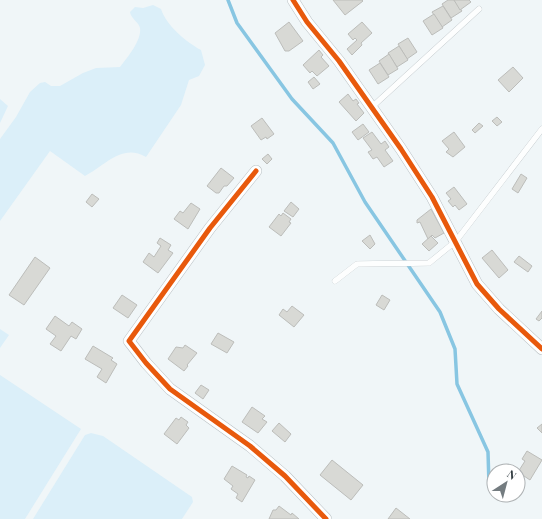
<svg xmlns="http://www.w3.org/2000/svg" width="542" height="519" viewBox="0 0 542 519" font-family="'Playfair Display',serif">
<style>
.green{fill:#dbeff9}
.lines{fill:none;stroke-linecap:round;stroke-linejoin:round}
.stream{stroke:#88c6e2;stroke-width:3.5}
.building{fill:#d8d9d5;stroke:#bcbdba}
.lane-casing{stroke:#b9c0c4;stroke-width:6}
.street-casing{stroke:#b9c0c4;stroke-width:12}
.lane{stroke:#fdfefe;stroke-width:5.5}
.street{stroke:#fdfefe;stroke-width:11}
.cycleway-casing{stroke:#fff;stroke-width:8}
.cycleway{stroke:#e8590c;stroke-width:5}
</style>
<rect width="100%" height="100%" fill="#f0f6f8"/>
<g class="green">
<path d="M153,5l8,4c5,16 25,33 40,41l4,15 -6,11 -10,4 -8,25 -35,52c-24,-14 -40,8 -61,19l-35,-25 -50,70v-82l16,-22 14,-25 10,-9 5,-1 6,4h9l23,-13 13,-5 24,-1c7,-9 22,-27 20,-39 -1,-6 -9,-9 -10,-16l5,-5 8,1z"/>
<polygon points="0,99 8,106 0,123"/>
<polygon points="0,329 9,335 0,348"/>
<polygon points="0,375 81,429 25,519 0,519"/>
<polygon points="91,433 103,436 192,497 193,502 182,519 33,519 85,435"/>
</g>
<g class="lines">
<polyline class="stream" points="228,0 237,23 292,99 333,143 365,202 440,312 455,349 457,384 488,452 489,485"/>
</g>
<g class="building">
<polygon points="333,0 362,0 363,1 345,15"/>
<polygon points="448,0 454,0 462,11 451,18 442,4"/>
<polygon points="454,0 469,0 471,2 460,10"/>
<polygon points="443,6 452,20 442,27 432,12"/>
<polygon points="434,14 443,28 432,35 423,21"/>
<polygon points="289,22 303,41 289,51 285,51 275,33"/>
<polygon points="362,22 372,33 361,43 362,45 352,55 347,49 357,40 355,38 353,40 348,34"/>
<polygon points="408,38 417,52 407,59 398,44"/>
<polygon points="399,46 408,60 397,67 388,53"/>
<polygon points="319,50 323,55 321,57 329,66 317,76 312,71 310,73 303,65"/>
<polygon points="389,54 398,69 388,75 379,61"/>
<polygon points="380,63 389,77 378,84 369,70"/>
<polygon points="513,67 523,78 509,92 498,80"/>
<polygon points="314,77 320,84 313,89 308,82"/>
<polygon points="348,94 353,101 356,99 359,103 357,104 364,113 356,121 339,102"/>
<polygon points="497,117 502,122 497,126 492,121"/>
<polygon points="262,118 274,134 267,139 266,137 261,140 251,126"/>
<polygon points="479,123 483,126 475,133 472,130"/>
<polygon points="363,124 369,132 358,140 352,132"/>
<polygon points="372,132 381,144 385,141 389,147 385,150 393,161 384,167 377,157 373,159 368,152 372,150 363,138"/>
<polygon points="454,132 465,147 453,157 446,152 449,149 442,141"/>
<polygon points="268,154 272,159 267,164 262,159"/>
<polygon points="221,168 234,178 227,186 224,186 219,193 216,193 207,186"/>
<polygon points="521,174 527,178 518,193 512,189"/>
<polygon points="454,187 467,204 459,210 455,205 453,207 448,201 451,199 446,193"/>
<polygon points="92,194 99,199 92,207 86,202"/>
<polygon points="291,202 299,209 293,217 284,211"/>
<polygon points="191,203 200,209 188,229 174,219 180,211 183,213"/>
<polygon points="431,209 444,233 435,238 432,235 428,239 420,222 417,223 417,220"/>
<polygon points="283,213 291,219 289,222 291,223 281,236 269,227 279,214 281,216"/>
<polygon points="370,235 375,244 370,249 362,241"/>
<polygon points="431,236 438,243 429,251 422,244"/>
<polygon points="160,238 171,245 168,250 173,253 158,273 143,262 149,253 154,257 161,246 157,243"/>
<polygon points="492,250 508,270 499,278 482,258"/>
<polygon points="519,256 532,266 528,272 514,262"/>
<polygon points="35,257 50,268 24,305 9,295"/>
<polygon points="122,295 137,305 128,318 113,308"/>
<polygon points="382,295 390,300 384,310 376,305"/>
<polygon points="292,306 304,315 294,327 279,315 283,309 287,312"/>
<polygon points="542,311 542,318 539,321 536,319"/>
<polygon points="55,316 69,326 72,322 82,329 76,339 71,336 61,351 50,344 56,336 46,329"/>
<polygon points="218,333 234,342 227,353 211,344"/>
<polygon points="185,345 197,353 187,365 188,366 184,371 168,359 176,347 183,348"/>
<polygon points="93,346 113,358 111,360 117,364 106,383 97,377 102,369 85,359"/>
<polygon points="201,385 209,390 203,399 195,393"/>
<polygon points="252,407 265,416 262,419 267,422 258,433 242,422"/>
<polygon points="181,417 188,422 186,425 189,428 177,444 164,434 176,418 179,420"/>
<polygon points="279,423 291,434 285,442 272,431"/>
<polygon points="542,424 542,433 537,428"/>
<polygon points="527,451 542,460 530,480 518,472 525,461 522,459"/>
<polygon points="332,460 363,485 351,500 320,475"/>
<polygon points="232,466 247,475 246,477 248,478 249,476 255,480 242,502 236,498 238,494 231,489 233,486 224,479"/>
<polygon points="279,506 291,515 292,513 299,519 269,519 273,510 276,510"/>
<polygon points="396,508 410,519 388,519"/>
</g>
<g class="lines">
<defs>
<g id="lane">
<polyline points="372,107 479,9"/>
<polyline points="335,281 357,264 429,263 456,241 542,129"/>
</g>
<g id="street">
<polyline points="293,0 307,22 339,61 401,149 432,197 477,284 499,309 542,349"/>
<polyline points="256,171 210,228 129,341 146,363 170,389 250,446 285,476 326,519"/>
</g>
</defs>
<use href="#lane" class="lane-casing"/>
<use href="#street" class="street-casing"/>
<use href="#lane" class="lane"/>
<use href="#street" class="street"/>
<defs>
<g id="cycleway">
<polyline points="293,0 307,22 339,61 401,149 432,197 477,284 499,309 542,349"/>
<polyline points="256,171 210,228 129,341 146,363 170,389 250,446 285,476 326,519"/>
</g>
</defs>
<use href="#cycleway" class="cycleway-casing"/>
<use href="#cycleway" class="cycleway"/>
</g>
<g transform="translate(506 483) rotate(36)"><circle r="19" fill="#ffffff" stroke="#adb1b3"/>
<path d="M0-3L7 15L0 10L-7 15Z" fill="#747c80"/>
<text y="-6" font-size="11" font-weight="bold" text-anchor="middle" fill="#313b40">N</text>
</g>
</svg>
